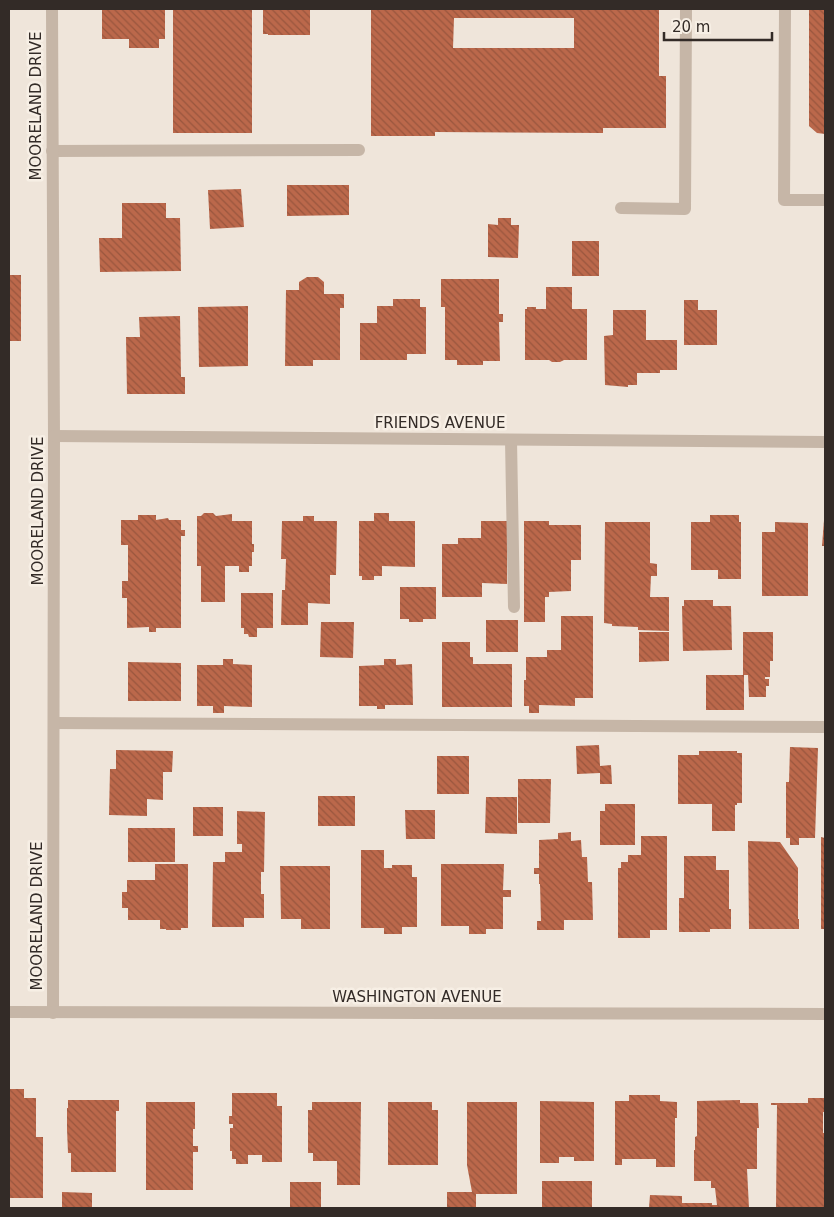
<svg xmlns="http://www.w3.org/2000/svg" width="834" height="1217" viewBox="0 0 834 1217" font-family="'DejaVu Sans',sans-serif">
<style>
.building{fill:url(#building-back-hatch);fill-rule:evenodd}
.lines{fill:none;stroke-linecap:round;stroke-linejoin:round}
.lane{stroke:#c6b6a7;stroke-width:12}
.street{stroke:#c6b6a7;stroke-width:12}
.labels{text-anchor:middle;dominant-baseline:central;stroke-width:5;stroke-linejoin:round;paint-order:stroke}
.street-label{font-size:15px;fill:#332b27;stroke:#f7efe5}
</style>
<defs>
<pattern id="building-back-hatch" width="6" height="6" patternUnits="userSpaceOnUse" patternTransform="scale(1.25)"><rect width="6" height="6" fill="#bb684b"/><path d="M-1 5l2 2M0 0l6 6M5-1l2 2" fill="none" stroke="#99563e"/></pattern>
</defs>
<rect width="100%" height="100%" fill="#efe5da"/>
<g class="building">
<polygon points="102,9 165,9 165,39 159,39 159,48 129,48 129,39 102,39"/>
<rect x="173" y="9" width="79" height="124"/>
<polygon points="263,9 310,9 310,35 268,35 268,34 263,34"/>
<path d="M371,9h288v67h7v52h-63v5l-168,-1v4h-64zM454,18h120v30h-121z"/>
<polygon points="809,9 825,9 825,134 817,133 809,126"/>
<polygon points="287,185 349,185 349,215 287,216"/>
<polygon points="241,189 244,227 210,229 208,190"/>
<polygon points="122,203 166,203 166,218 180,218 181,271 100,272 99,238 122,238"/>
<polygon points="498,218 511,218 511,225 519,225 518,258 488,257 488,224 498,225"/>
<rect x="572" y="241" width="27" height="35"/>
<rect x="9" y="275" width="12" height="66"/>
<polygon points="307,277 318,277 324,282 324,294 344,294 344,308 340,308 340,360 313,360 313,366 285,366 286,290 299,290 299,282"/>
<polygon points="441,279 499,279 499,314 503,314 503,322 499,322 500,361 483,361 483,365 457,365 457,360 445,360 445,307 441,307"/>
<polygon points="546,287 572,287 572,309 587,309 587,360 564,360 560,362 552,362 549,360 525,360 525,309 527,309 527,307 536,307 536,309 546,309"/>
<polygon points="393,299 420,299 420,307 426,307 426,354 407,354 407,360 360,360 360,323 377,323 377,306 393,306"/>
<polygon points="684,300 698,300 698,310 717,310 717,345 684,345"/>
<polygon points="248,306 248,366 199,367 198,307"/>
<polygon points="613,310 646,310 646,340 677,340 677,370 660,370 660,373 637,373 637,385 628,385 628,387 605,385 604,336 613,335"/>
<polygon points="180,316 181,377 185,377 185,394 127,394 126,337 140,337 139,317"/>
<polygon points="204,513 213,513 216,516 232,514 232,521 252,521 252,544 254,544 254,552 252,552 252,566 249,566 249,572 239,572 239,566 225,566 225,602 201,602 201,566 197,566 197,516 201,516"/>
<polygon points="374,513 389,513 389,521 415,521 415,567 382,566 382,576 374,576 374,580 362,580 362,576 359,576 359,521 374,521"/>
<polygon points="138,515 156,515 156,520 168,518 169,520 181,520 181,530 185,530 185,536 181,536 181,628 156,628 156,632 149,632 149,627 127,628 127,598 122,598 122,581 128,581 128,545 121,545 121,520 138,520"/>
<polygon points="710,515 739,515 739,522 741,522 741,579 718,579 718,570 691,570 691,522 710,522"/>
<polygon points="303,516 314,516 314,521 337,521 336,575 330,575 330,604 308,603 308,625 281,625 282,590 285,590 286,559 281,559 282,521 303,521"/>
<polygon points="824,520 825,520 825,546 822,546"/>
<polygon points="481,521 507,521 507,584 482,583 482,597 442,597 442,544 458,544 458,538 481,538"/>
<polygon points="524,521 549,521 549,525 581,525 581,560 571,560 571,591 549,592 549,597 545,597 545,622 524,622"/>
<polygon points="605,522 650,522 650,563 657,564 657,576 651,576 650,597 669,597 669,631 638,630 638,627 612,626 612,624 604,623"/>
<polygon points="775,522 808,523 808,596 762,596 762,532 775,532"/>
<polygon points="400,587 436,587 436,619 423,619 423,622 409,622 409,619 400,619"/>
<polygon points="241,593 273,593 273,628 257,628 257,637 249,637 248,634 244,634 244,628 241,628"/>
<polygon points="684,600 713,600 713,606 731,606 732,650 683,651 682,606 684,606"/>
<polygon points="561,616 593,616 593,698 575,698 575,706 539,705 539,713 529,713 529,706 524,706 524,680 526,680 526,657 547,657 547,650 561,650"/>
<rect x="486" y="620" width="32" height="32"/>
<polygon points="321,622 354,622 353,658 320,657"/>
<polygon points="639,632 669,632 669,661 639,662"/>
<polygon points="743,632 773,632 773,661 770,661 770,677 765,677 765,679 769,679 769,686 766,686 766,697 749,697 748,675 744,675 744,710 706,710 706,675 743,675"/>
<polygon points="442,642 470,642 470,657 473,657 473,664 512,664 512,707 442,707"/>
<polygon points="223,659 233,659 233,664 252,665 252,707 224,706 224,713 213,713 213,706 197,706 197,665 223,665"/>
<polygon points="384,659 396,659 396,665 412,664 413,705 385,705 385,709 377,709 377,706 359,706 359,666 384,665"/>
<polygon points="128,662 181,663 181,701 128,701"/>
<polygon points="599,745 600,766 611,765 612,784 600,784 600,773 577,774 576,746"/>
<polygon points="790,747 818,748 815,838 799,838 799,845 790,845 790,838 786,838 786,782 789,782"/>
<polygon points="116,750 173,751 172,772 163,772 163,800 147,799 147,816 109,815 110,769 116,769"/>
<polygon points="699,751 737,751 737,753 742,753 742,803 737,803 737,805 735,805 735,831 712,831 712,804 678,804 678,755 699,755"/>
<rect x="437" y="756" width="32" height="38"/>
<polygon points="518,779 551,779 550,823 518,823"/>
<rect x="318" y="796" width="37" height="30"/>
<polygon points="486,797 517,797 517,834 485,833"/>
<polygon points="605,804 635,804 635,845 600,845 600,811 605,811"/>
<rect x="193" y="807" width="30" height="29"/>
<polygon points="405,810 435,810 435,839 406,839"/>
<polygon points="237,811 265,812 264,872 261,872 261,894 264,894 264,918 244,918 244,927 212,927 213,862 225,862 225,852 242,852 242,844 237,844"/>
<rect x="128" y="828" width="47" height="34"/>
<polygon points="571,832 571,841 581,840 582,857 587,857 588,882 592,882 593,920 564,920 564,930 537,930 537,921 541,921 540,884 539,884 539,874 534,874 534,868 539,868 539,840 558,839 558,833"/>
<polygon points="641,836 667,836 667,930 650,930 650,938 618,938 618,868 621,868 621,862 628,862 628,855 641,855"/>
<polygon points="821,837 825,838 825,929 821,929"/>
<polygon points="748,841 780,842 798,868 798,919 799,919 799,929 749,929"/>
<polygon points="361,850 384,850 384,868 392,868 392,865 412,865 412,877 417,877 417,927 402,927 402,934 384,934 384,928 361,928"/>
<polygon points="684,856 716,856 716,870 729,870 729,909 731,909 731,929 710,929 710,932 679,932 679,898 684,898"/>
<polygon points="155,864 188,864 188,928 181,928 181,930 166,930 166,929 160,929 160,920 128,920 128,908 122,908 122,892 127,892 127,880 155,880"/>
<polygon points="441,864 504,864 503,890 511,890 511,897 503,897 503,929 486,929 486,934 469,934 469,926 441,926"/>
<polygon points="280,866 330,866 330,929 301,929 301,919 281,919"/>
<polygon points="9,1089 24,1089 24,1098 36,1098 36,1137 43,1137 43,1198 9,1198"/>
<polygon points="232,1093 277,1093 277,1106 282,1106 282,1162 262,1162 262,1155 248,1155 248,1164 236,1164 236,1159 232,1159 232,1151 230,1151 230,1128 233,1128 233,1124 229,1124 229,1116 232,1116"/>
<polygon points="629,1095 660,1095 660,1101 677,1102 677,1118 675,1118 675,1167 656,1167 656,1159 622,1159 622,1165 615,1165 615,1101 629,1101"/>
<polygon points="808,1098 825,1098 825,1112 823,1112 823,1133 825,1133 825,1208 776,1208 777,1105 771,1105 771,1103 808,1103"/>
<polygon points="68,1100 119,1100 119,1111 116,1111 116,1172 71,1172 71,1153 68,1153 67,1129 67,1108 68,1108"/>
<polygon points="740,1100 740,1103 758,1103 759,1128 757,1128 757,1169 747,1169 749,1208 649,1208 650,1195 682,1196 682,1203 712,1203 712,1205 717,1205 715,1188 711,1188 711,1181 694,1181 694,1150 695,1150 695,1137 697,1136 697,1101"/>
<polygon points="540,1101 594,1102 594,1161 574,1161 574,1157 559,1157 559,1163 540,1163"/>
<polygon points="146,1102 195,1102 195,1129 193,1129 193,1146 198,1146 198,1152 193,1152 193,1190 146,1190"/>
<polygon points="312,1102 361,1102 360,1185 337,1185 337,1161 313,1161 313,1153 308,1153 308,1110 312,1110"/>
<polygon points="388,1102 432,1102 432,1110 438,1110 438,1165 388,1165"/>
<polygon points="467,1102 517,1102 517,1194 476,1194 476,1208 447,1208 447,1192 472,1192 467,1165"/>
<rect x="542" y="1181" width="50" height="27"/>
<rect x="290" y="1182" width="31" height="26"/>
<polygon points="62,1192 92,1193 92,1208 62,1208"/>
</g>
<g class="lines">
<g class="lane">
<polyline points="785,9 784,200 825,200"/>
<polyline points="52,151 359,150"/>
<polyline points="621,208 685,209 686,9"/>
<polyline points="511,440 514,607"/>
<polyline points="54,723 825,727"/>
</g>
<g class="street">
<polyline points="52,9 54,436 53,1013"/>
<polyline points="54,436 825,442"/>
<polyline points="9,1012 825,1014"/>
</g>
</g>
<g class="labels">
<g class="street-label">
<text transform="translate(36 106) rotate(-90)">MOORELAND DRIVE</text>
<text x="440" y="423">FRIENDS AVENUE</text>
<text transform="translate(38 511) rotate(-90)">MOORELAND DRIVE</text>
<text transform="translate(37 916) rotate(-90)">MOORELAND DRIVE</text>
<text x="417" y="997">WASHINGTON AVENUE</text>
</g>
</g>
<rect width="834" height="1217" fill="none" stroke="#332b27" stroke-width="20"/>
<path d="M664 32v8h108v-8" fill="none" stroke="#332b27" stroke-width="2.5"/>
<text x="672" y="32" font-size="15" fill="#332b27" stroke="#f7efe5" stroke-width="4" paint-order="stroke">20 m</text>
</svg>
